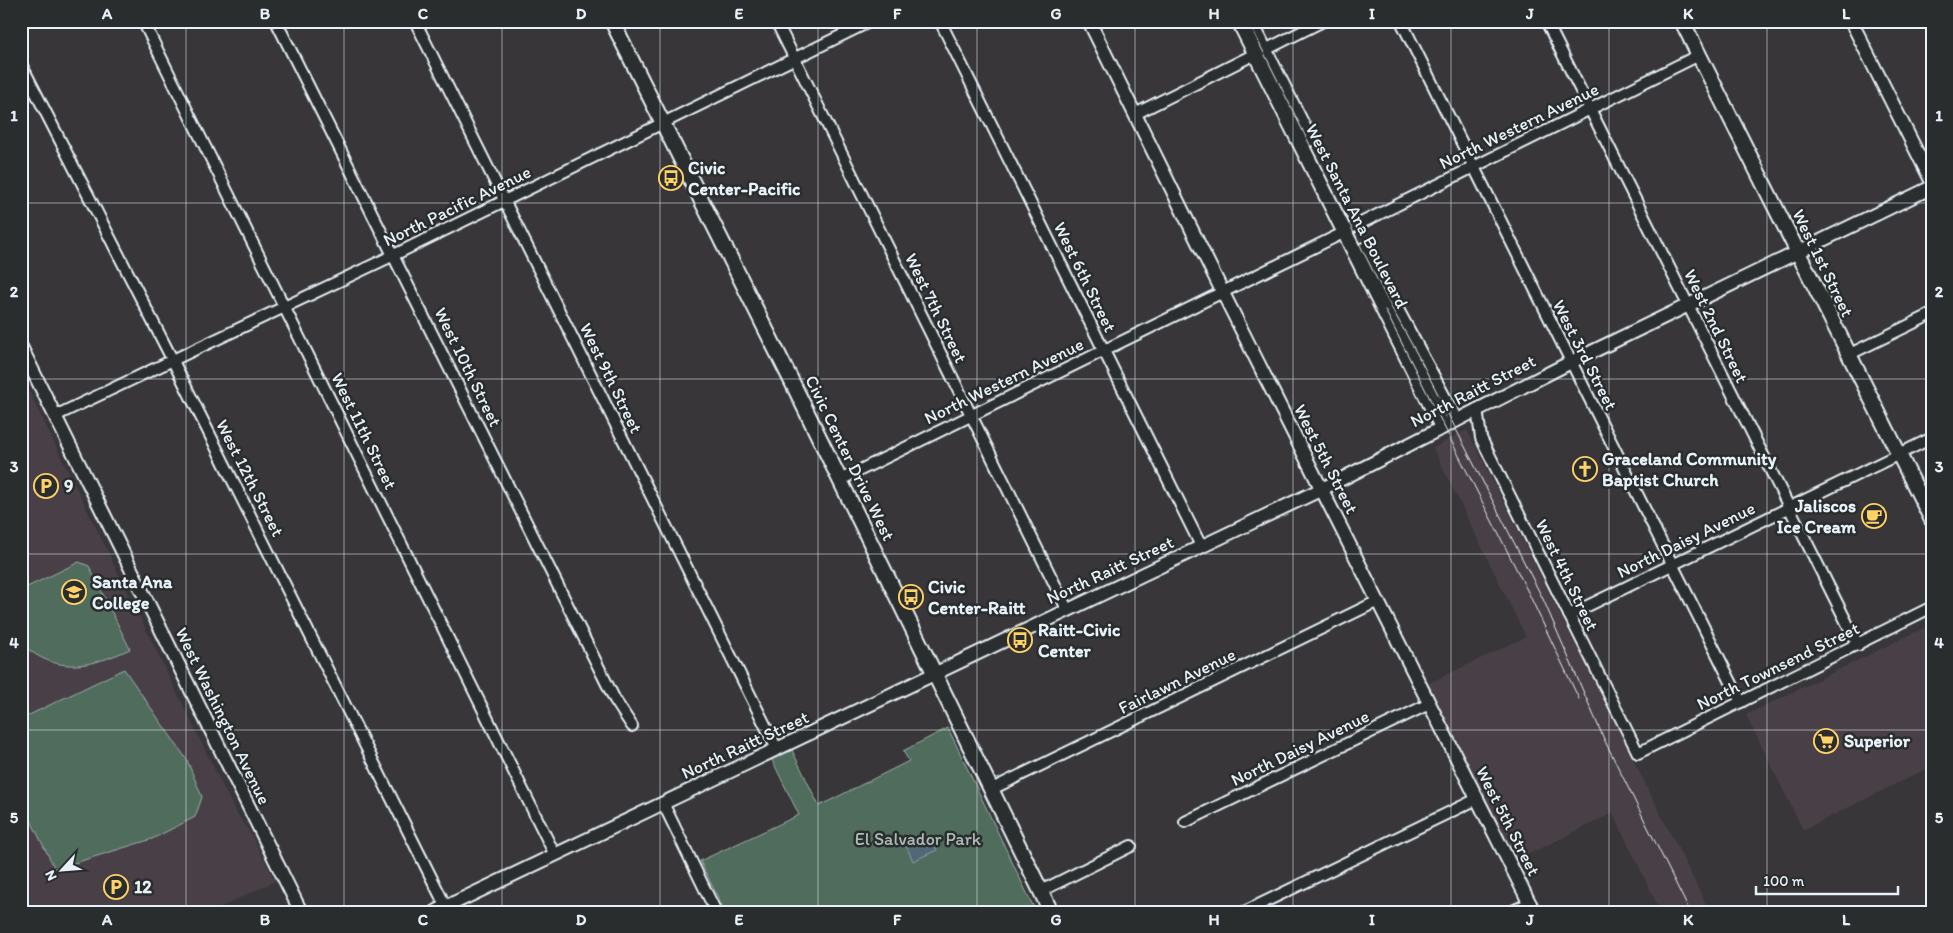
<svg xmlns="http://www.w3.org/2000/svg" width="1953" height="933" viewBox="0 0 1953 933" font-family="Itim,sans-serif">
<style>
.built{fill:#484146}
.green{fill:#506c5b;stroke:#9caeaa}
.water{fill:#536876;stroke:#8f9faa}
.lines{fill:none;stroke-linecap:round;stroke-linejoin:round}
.minor-casing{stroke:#e8f1f8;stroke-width:14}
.tertiary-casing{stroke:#e8f1f8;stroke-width:16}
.secondary-casing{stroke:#e8f1f8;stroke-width:18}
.minor{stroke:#2a2d2e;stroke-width:10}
.tertiary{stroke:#2a2d2e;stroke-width:12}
.secondary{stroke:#2a2d2e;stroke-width:14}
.tram{stroke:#e8f1f8;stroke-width:1}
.grid{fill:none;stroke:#e8f1f8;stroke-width:1;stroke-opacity:0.55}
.labels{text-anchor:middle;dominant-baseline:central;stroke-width:5;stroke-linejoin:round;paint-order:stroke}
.street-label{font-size:18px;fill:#e8f1f8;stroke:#2a2d2e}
.poi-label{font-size:18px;font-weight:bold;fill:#e8f1f8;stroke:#2a2d2e;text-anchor:start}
.park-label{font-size:18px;fill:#abbcb9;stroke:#2a2d2e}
.neatline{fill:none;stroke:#e8f1f8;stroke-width:2}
.grid-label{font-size:16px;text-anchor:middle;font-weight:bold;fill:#e8f1f8}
</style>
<rect width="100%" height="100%" fill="#383639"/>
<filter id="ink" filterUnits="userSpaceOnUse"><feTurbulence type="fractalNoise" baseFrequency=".02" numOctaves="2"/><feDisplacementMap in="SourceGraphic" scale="10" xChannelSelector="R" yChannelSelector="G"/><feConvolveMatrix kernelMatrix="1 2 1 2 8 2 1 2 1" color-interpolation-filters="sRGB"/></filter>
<g filter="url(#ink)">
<g class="built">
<polygon points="21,375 234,809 251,834 275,881 211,912 21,912"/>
<polygon points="1467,430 1710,912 1661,912 1613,813 1517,860 1425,685 1526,637 1433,448"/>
<polygon points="1932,624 1932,766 1803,830 1746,715"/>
</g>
<g class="green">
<path d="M79,562l10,4 41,83c-39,18 -74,27 -109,-6v-53z"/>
<polygon points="124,669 187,760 202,797 195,817 152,839 55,869 21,801 21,719"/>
<polygon points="948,728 1036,912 725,912 700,861 799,815 771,758 791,748 819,806 909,761 903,751"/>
</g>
<polygon class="water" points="930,835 937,850 913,861 906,846"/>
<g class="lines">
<defs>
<g id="minor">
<polyline points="143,21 555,855"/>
<polyline points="276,21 615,700 632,726"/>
<polyline points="415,21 777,749"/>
<polyline points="776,21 1067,609"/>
<polyline points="940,21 1201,546"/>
<polyline points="1401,21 1741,702"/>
<polyline points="1546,21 1858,645"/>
<polyline points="1265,50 1323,21"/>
<polyline points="21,64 172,359 446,907"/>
<polyline points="1135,114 1255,54"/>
<polyline points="1353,227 1699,55"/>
<polyline points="1848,355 1932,314"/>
<polyline points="1477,409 1481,438 1638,753 1932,607"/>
<polyline points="55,416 394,255 871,21"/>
<polyline points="840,480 1345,232"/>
<polyline points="1569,615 1932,438"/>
<polyline points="992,789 1378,601"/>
<polyline points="663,803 716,912"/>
<polyline points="1185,822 1429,704"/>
<polyline points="1041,891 1131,846"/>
<polyline points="1244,912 1477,799"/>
</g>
<g id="tertiary">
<polyline points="1089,21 1222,291 1534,912"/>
<polyline points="1851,21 1932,182"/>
<polyline points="21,347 301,912"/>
<polyline points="435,912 1322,489 1571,362 1932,187"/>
<polyline points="1513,912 1530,904"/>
</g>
<g id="secondary">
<polyline points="612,21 794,386 1051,912"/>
<polyline points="1239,21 1442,427"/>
<polyline points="1250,21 1309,139"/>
<polyline points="1682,21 1932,520"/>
<polyline points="1364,250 1455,420"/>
</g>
</defs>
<use href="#minor" class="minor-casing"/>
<use href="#tertiary" class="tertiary-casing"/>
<use href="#secondary" class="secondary-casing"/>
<use href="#minor" class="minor"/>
<use href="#tertiary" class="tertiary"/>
<use href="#secondary" class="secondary"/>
<g class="tram">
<polyline points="1248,21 1388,301 1422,363 1543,599 1604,739 1690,912"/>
<polyline points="1385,310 1529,594 1579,699"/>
</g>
</g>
</g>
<path class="grid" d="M186,21v891M344,21v891M502,21v891M660,21v891M818,21v891M977,21v891M1135,21v891M1293,21v891M1451,21v891M1609,21v891M1767,21v891M21,203h1911M21,379h1911M21,554h1911M21,730h1911"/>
<defs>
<symbol id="bus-ring" viewBox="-11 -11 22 22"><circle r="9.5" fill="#2a2d2e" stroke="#ffd166" stroke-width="1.5"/><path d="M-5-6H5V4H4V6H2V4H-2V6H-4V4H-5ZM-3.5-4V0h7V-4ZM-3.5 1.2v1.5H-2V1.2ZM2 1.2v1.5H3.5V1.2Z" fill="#ffd166"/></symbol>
<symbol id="church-ring" viewBox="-11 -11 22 22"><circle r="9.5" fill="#2a2d2e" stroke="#ffd166" stroke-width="1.5"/><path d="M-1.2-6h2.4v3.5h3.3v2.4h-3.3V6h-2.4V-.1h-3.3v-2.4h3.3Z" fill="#ffd166"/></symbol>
<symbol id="parking-ring" viewBox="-11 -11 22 22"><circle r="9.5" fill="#2a2d2e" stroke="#ffd166" stroke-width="1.5"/><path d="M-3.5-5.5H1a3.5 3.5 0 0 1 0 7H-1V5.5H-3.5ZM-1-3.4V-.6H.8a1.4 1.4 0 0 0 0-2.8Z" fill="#ffd166"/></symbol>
<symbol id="cafe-ring" viewBox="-11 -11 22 22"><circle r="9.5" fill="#2a2d2e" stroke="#ffd166" stroke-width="1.5"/><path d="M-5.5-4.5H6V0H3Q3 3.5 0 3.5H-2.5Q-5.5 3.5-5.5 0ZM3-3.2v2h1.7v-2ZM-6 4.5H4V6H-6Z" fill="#ffd166"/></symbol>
<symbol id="university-ring" viewBox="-11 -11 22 22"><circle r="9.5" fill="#2a2d2e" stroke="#ffd166" stroke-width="1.5"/><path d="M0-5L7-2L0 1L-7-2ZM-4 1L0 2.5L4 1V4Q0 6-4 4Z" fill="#ffd166"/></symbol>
<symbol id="supermarket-ring" viewBox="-11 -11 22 22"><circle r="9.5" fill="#2a2d2e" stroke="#ffd166" stroke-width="1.5"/><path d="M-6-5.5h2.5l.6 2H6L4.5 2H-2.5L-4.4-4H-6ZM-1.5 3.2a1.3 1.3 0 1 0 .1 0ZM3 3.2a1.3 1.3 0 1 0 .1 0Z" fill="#ffd166"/></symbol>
</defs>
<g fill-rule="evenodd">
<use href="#bus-ring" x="657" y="164" width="28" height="28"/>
<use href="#church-ring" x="1571" y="455" width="28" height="28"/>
<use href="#parking-ring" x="32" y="472" width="28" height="28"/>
<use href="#cafe-ring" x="1860" y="502" width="28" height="28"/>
<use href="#university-ring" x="60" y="578" width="28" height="28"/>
<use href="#bus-ring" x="897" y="583" width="28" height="28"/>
<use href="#bus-ring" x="1006" y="626" width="28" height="28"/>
<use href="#supermarket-ring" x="1812" y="727" width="28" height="28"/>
<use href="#parking-ring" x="102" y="873" width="28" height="28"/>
</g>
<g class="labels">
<g class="street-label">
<text transform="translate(1519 126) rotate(-26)">North Western Avenue</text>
<text transform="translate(457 206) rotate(-26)">North Pacific Avenue</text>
<text transform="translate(1357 216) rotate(63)">West Santa Ana Boulevard</text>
<text transform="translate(1823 263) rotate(64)">West 1st Street</text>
<text transform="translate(1085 277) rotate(64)">West 6th Street</text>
<text transform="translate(936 308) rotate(64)">West 7th Street</text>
<text transform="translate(1716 326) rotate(64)">West 2nd Street</text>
<text transform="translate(1585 355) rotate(63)">West 3rd Street</text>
<text transform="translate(468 367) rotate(64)">West 10th Street</text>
<text transform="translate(611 378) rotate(64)">West 9th Street</text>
<text transform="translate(1004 381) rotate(-26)">North Western Avenue</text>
<text transform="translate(1473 391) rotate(-27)">North Raitt Street</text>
<text transform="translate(364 431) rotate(64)">West 11th Street</text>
<text transform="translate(850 458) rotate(64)">Civic Center Drive West</text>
<text transform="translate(1326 459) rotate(63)">West 5th Street</text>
<text transform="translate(250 478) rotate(63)">West 12th Street</text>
<text transform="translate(1686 540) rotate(-26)">North Daisy Avenue</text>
<text transform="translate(1110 570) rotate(-25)">North Raitt Street</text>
<text transform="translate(1567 575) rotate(64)">West 4th Street</text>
<text transform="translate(1778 666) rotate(-26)">North Townsend Street</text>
<text transform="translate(1177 681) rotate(-26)">Fairlawn Avenue</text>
<text transform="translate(223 716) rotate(64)">West Washington Avenue</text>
<text transform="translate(745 745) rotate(-25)">North Raitt Street</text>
<text transform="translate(1300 748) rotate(-26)">North Daisy Avenue</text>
<text transform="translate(1508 821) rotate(63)">West 5th Street</text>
</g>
<g class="poi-label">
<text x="688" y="168">Civic<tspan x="688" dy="21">Center-Pacific</tspan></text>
<text x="1602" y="459">Graceland Community<tspan x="1602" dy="21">Baptist Church</tspan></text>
<text x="64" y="486">9</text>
<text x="1856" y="506" text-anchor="end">Jaliscos<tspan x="1856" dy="21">Ice Cream</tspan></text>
<text x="92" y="582">Santa Ana<tspan x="92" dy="21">College</tspan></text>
<text x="928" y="587">Civic<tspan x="928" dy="21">Center-Raitt</tspan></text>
<text x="1038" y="630">Raitt-Civic<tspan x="1038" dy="21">Center</tspan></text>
<text x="1844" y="741">Superior</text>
<text x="134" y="887">12</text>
</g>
<g class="park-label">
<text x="918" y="839">El Salvador Park</text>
</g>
</g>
<rect width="1953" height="933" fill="none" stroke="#2a2d2e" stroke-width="55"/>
<g transform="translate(62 870) rotate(244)" stroke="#2a2d2e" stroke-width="4" paint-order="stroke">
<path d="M0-4L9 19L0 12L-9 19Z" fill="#e8f1f8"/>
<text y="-8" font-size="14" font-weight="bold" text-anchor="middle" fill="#e8f1f8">N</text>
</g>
<path d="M1756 886v8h142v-8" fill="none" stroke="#e8f1f8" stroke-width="2.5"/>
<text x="1763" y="886" font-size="15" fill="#e8f1f8" stroke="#2a2d2e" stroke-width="4" paint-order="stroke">100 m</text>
<rect x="28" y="28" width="1898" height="878" class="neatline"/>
<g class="grid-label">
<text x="107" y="19">A</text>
<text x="265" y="19">B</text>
<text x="423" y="19">C</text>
<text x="581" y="19">D</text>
<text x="739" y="19">E</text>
<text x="897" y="19">F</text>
<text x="1056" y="19">G</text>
<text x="1214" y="19">H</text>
<text x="1372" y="19">I</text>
<text x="1530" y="19">J</text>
<text x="1688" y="19">K</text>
<text x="1846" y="19">L</text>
<text x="14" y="121">1</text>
<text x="1939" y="121">1</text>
<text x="14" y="297">2</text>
<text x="1939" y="297">2</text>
<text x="14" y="472">3</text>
<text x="1939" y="472">3</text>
<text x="14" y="648">4</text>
<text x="1939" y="648">4</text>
<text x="14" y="823">5</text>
<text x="1939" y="823">5</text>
<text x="107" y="925">A</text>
<text x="265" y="925">B</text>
<text x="423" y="925">C</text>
<text x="581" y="925">D</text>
<text x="739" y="925">E</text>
<text x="897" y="925">F</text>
<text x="1056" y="925">G</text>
<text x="1214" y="925">H</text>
<text x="1372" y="925">I</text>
<text x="1530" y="925">J</text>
<text x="1688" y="925">K</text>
<text x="1846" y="925">L</text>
</g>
</svg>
